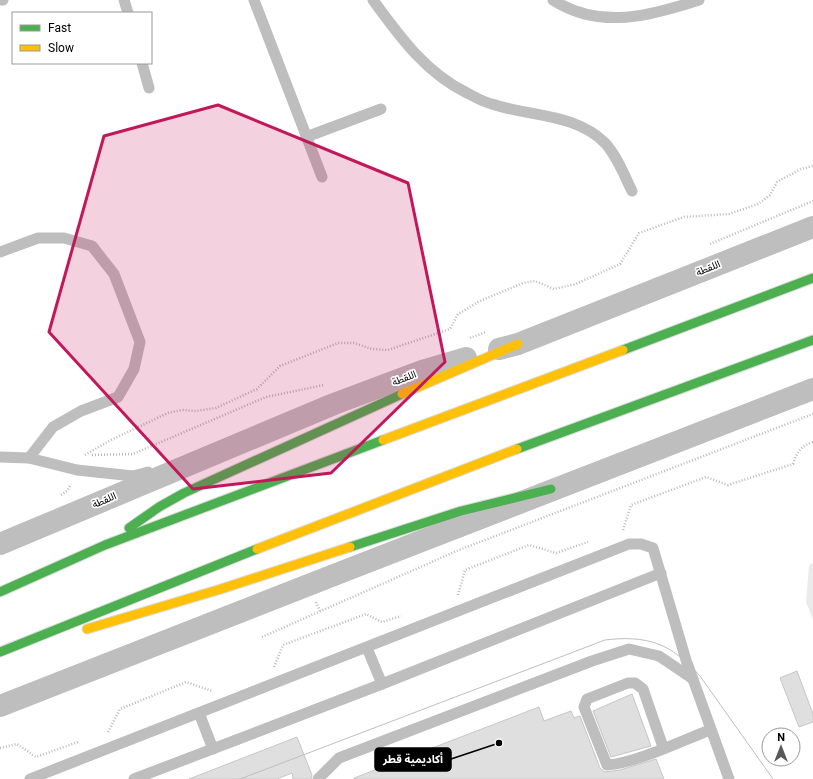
<svg xmlns="http://www.w3.org/2000/svg" width="813" height="779" viewBox="0 0 813 779" font-family="Roboto,'Noto Sans Arabic',sans-serif">
<style>
.green{fill:#ebebeb}
.building{fill:#dfdfdf;stroke:#c6c6c6}
.lines{fill:none;stroke-linecap:round;stroke-linejoin:round}
.fast-casing{stroke:#dbdbdb;stroke-width:11}
.slow-casing{stroke:#dbdbdb;stroke-width:11}
.path{stroke:#b9b9b9;stroke-width:2.5;stroke-dasharray:1 2;stroke-linecap:butt}
.lane{stroke:#bebebe;stroke-width:11}
.street{stroke:#bebebe;stroke-width:22}
.fast{stroke:#4caf50;stroke-width:9}
.slow{stroke:#ffc107;stroke-width:9}
.tram{stroke:#bebebe;stroke-width:1}
.marked{fill:#c2185b;fill-opacity:0.2;stroke:#c2185b;stroke-width:3;stroke-linejoin:round}
.labels{text-anchor:middle;dominant-baseline:central;stroke-width:3.5;stroke-linejoin:round;paint-order:stroke}
.street-label{font-size:10px;fill:#000;stroke:#fff}
.leader{fill:none;stroke:#000;stroke-width:1.5}
.callout-dot{fill:#000;stroke:#fff;stroke-width:1.5}
.callout{fill:#000;stroke:#000;stroke-width:1.5}
.callout-label{font-size:11px;text-anchor:middle;font-weight:bold;fill:#fff}
</style>
<rect width="100%" height="100%" fill="#fff"/>
<polygon class="green" points="813,563 813,620 806,602 809,565"/>
<g class="building">
<polygon points="797,671 813,714 813,722 799,727 780,678"/>
<polygon points="632,694 651,746 611,757 593,711"/>
<polygon points="539,707 544,721 571,711 574,718 580,716 600,768 605,772 620,770 656,759 664,779 354,779 354,778"/>
<polygon points="297,737 312,775 311,779 293,779 292,773 277,779 189,779"/>
</g>
<g class="lines">
<defs>
<g id="fast">
<polyline points="623,350 813,278"/>
<polyline points="517,449 813,340"/>
<polyline points="129,528 159,507 184,493 402,394"/>
<polyline points="350,547 461,511 551,489"/>
<polyline points="0,592 105,545 383,440"/>
<polyline points="0,652 257,549"/>
</g>
<g id="slow">
<polyline points="402,394 518,344"/>
<polyline points="383,440 623,350"/>
<polyline points="257,549 517,449"/>
<polyline points="87,629 221,589 350,547"/>
</g>
</defs>
<use href="#fast" class="fast-casing"/>
<use href="#slow" class="slow-casing"/>
<g class="path">
<polyline points="710,244 813,201"/>
<polyline points="470,338 486,332"/>
<polyline points="85,455 111,440 168,413 182,410 196,411 216,408 257,389 280,366 338,343 354,343 372,349 388,350 450,329 458,314 480,301 523,283 535,281 554,289 576,284 620,264 639,233 684,217 729,214 758,204 770,195 777,182 801,169 813,166"/>
<polyline points="92,455 133,454 266,397 324,385"/>
<polyline points="61,495 67,491 71,484"/>
<path d="M623,530l8,-25 75,-28 22,8 65,-21c4,-12 8,-18 20,-22"/>
<polyline points="458,595 465,570 529,545 556,553 588,542"/>
<polyline points="316,602 320,611"/>
<polyline points="262,637 459,550 813,414"/>
<polyline points="274,667 283,645 366,614 382,622 401,616"/>
<polyline points="108,732 120,709 186,682 212,691"/>
<polyline points="0,748 17,744 36,757 78,742"/>
</g>
<g class="lane">
<polyline points="0,0 3,0"/>
<polyline points="124,0 128,13"/>
<polyline points="254,0 322,177"/>
<path d="M373,0c27,37 52,72 94,93 8,4 16,9 25,11 38,13 83,9 113,39 12,13 19,32 27,48"/>
<path d="M553,0c47,30 97,16 146,0"/>
<polyline points="142,63 149,88"/>
<polyline points="306,137 381,109"/>
<polyline points="0,252 38,238 64,238 92,246 114,274 140,342 134,369 118,397 81,411 53,427 29,458"/>
<polyline points="0,457 29,458 77,470 133,476 148,472"/>
<polyline points="367,648 382,684"/>
<polyline points="199,713 213,749"/>
<path d="M663,747l-20,-58 -8,-6h-7l-41,16 -3,8 23,58c29,-2 74,-24 103,-35"/>
<polyline points="30,779 629,544 641,544 653,548 686,660 729,779"/>
<polyline points="134,779 382,684 661,573"/>
<polyline points="318,779 339,758 592,661 629,649 659,656 693,679"/>
</g>
<g class="street">
<polyline points="499,349 518,344 813,227"/>
<polyline points="0,544 334,404 422,371 466,358"/>
<path d="M0,706c271,-106 541,-213 813,-317"/>
</g>
<use href="#fast" class="fast"/>
<use href="#slow" class="slow"/>
<path class="tram" d="M240,779l365,-139c42,-5 66,3 95,36l73,103"/>
</g>
<path class="marked" d="M218,105l190,78 37,179 -114,111 -138,16 -144,-157 55,-196z"/>
<g class="labels">
<g class="street-label">
<text transform="translate(708 268) rotate(-22)">اللقطة</text>
<text transform="translate(404 378) rotate(-21)">اللقطة</text>
<text transform="translate(104 500) rotate(-23)">اللقطة</text>
</g>
</g>
<path class="leader" d="M499 743L451 759"/>
<circle class="callout-dot" cx="499" cy="743" r="4"/>
<rect class="callout" x="375" y="748" width="76" height="23" rx="4"/>
<g class="callout-label">
<text x="413" y="763">أكاديمية قطر</text>
</g>
<rect x="12" y="12" width="140" height="52" fill="#ffffff" stroke="#999999"/>
<rect x="20" y="25" width="20" height="6" fill="#4caf50" stroke="#999999"/>
<text x="48" y="32" font-size="12" fill="#000000">Fast</text>
<rect x="20" y="45" width="20" height="6" fill="#ffc107" stroke="#999999"/>
<text x="48" y="52" font-size="12" fill="#000000">Slow</text>
<g transform="translate(781 747)"><circle r="19" fill="#ffffff" stroke="#999999"/>
<path d="M0-3L7 15L0 10L-7 15Z" fill="#595959"/>
<text y="-6" font-size="11" font-weight="bold" text-anchor="middle" fill="#000000">N</text>
</g>
</svg>
